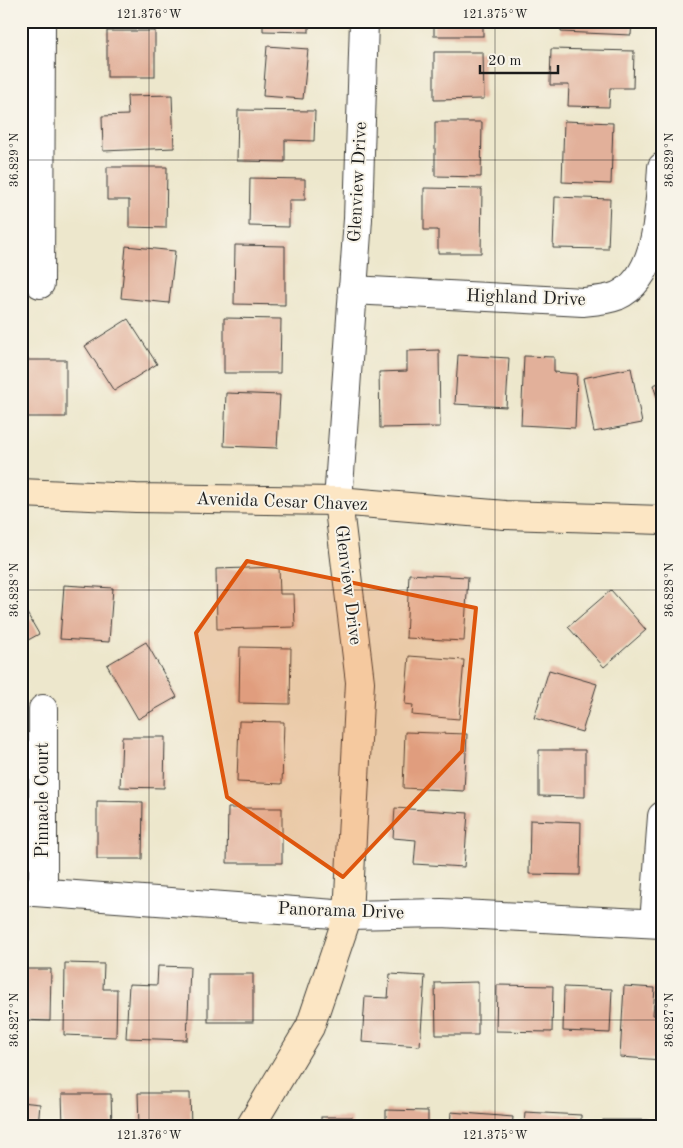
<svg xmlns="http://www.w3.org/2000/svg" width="683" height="1148" viewBox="0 0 683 1148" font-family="'Old Standard TT',serif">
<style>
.building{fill:#e2b09a}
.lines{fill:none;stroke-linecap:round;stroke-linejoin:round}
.street-casing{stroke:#3b3a36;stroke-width:30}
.secondary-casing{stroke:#3b3a36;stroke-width:30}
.street{stroke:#fff;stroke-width:28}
.secondary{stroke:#fce6c4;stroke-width:28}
.marked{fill:#de560d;fill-opacity:0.2;stroke:#de560d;stroke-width:4;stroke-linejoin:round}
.ticks{fill:none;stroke:#1c1c1c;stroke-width:1;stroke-opacity:0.45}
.labels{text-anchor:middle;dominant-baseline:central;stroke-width:4;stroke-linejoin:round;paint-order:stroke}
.street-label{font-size:18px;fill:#1c1c1c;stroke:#f7f3e8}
.neatline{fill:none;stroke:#1c1c1c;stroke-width:2}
.ticks-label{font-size:12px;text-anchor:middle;fill:#1c1c1c}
</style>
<rect width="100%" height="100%" fill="#f7f3e8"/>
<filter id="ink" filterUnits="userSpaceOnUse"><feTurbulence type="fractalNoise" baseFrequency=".02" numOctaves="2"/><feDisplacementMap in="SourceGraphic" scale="10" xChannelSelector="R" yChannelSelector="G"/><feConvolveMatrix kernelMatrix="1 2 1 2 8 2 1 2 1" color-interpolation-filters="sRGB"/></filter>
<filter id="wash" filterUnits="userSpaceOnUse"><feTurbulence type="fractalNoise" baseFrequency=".0096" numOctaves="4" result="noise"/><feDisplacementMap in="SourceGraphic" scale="20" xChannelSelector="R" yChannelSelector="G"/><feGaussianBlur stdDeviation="1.12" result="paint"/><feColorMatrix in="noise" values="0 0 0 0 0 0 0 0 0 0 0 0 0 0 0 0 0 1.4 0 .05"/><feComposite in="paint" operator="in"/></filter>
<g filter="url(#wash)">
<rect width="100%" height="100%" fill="#ede7cc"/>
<g id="blocks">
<g class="building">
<polygon points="263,21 309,21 309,32 263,31"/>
<rect x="434" y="21" width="49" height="15"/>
<polygon points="561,21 632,21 631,35 561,32"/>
<rect x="107" y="31" width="48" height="46"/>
<polygon points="267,46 308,49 303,99 263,96"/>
<polygon points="551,49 634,51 633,88 610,88 609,107 568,106 569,85 550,85"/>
<polygon points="434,52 483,52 484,99 434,100"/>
<polygon points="172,95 174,148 103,151 102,116 128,115 127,96"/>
<polygon points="238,110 315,111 314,141 285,140 285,162 237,161"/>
<polygon points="564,121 613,123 611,184 562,182"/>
<polygon points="435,122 482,122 481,177 435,176"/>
<polygon points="107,167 167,167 166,228 129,227 129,200 107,200"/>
<polygon points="250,178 305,179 305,200 289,200 289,227 249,226"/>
<polygon points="424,188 482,189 481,253 438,253 438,230 424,230"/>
<polygon points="555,197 610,199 608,249 553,248"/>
<polygon points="235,245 285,246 285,305 234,304"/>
<polygon points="126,246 175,251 169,303 121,298"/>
<polygon points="224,318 281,319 280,373 224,373"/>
<polygon points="128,319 157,364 114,391 85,346"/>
<polygon points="439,350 440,427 380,428 379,372 407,371 407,351"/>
<polygon points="458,355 509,358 506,407 455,404"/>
<polygon points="524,356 554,357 554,372 577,374 575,428 521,425"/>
<polygon points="23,360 66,360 66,417 21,417"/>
<polygon points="631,368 642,423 594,432 583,378"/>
<polygon points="662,382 662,409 661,409 653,385"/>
<polygon points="226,393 280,395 277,448 224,446"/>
<polygon points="279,567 280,594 294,594 295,627 217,629 216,569"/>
<polygon points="409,574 468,577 464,641 406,638"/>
<polygon points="64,585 113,588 109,642 60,639"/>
<polygon points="611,590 646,630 604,667 568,627"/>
<polygon points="21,603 39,634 21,644"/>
<polygon points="146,642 177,697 138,719 107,665"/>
<polygon points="240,647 291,648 290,704 239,703"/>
<polygon points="409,656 464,660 459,719 412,715 413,705 405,704"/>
<polygon points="549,670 597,684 582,732 534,718"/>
<polygon points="239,721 284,722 282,784 237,782"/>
<polygon points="405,732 467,734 464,791 403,788"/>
<polygon points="122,737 165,737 164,788 120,787"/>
<polygon points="539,750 585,750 585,797 539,796"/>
<polygon points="97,801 143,802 142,859 97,859"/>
<polygon points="228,808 282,808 282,863 227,863"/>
<polygon points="395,808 468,813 464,867 414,864 416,840 393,838"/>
<polygon points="530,820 581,822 580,875 529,874"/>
<polygon points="65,963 104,964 103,989 117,989 116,1037 64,1035"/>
<polygon points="158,966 190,967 187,1040 126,1038 129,984 157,985"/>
<polygon points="21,969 51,969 50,1021 21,1020"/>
<rect x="208" y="974" width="45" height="48"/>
<polygon points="390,974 425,976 420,1046 362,1042 365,997 388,998"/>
<polygon points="478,982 478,1035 436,1035 435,983"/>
<polygon points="497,985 553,986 552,1032 496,1031"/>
<polygon points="624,986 655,988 653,1015 662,1016 662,1060 620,1057"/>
<polygon points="564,987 612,989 610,1033 563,1031"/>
<polygon points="138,1093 190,1093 191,1127 139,1127"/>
<polygon points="62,1094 111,1094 112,1127 63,1127"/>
<polygon points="21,1102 40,1104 38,1127 21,1127"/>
<polygon points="386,1110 428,1111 428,1127 386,1127"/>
<polygon points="451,1112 513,1117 512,1127 450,1127"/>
<polygon points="525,1112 581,1115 581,1127 524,1127"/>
<rect x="321" y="1117" width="31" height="10"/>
<rect x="603" y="1120" width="45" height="7"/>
</g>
</g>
</g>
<g filter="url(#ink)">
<use href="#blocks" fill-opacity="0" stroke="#3b3a36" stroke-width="1"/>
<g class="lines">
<defs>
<g id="street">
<polyline points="40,284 41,21"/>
<path d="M352,290l231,12c11,-1 24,-2 34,-6 43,-20 42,-88 45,-129"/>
<polyline points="338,501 358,219 364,21"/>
<polyline points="21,891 348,915 441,913 662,924"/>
<polyline points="43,891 43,709"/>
<polyline points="654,923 662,816"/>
</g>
<g id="secondary">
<polyline points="21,493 136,498 338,501 505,515 662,520"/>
<polyline points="250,1127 310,1027 348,915 360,682 338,501"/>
</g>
</defs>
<use href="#street" class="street-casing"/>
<use href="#secondary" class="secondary-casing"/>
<use href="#street" class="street"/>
<use href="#secondary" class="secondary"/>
</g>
</g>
<path class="marked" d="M247,561l229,47 -14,143 -119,126 -116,-80 -31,-164z"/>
<path class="ticks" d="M149,21v1106M495,21v1106M21,160h641M21,590h641M21,1020h641"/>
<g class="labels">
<g class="street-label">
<text transform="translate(358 182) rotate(-87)">Glenview Drive</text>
<text transform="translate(526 298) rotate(2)">Highland Drive</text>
<text transform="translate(282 502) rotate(2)">Avenida Cesar Chavez</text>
<text transform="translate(348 585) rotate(83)">Glenview Drive</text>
<text transform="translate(43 800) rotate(-90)">Pinnacle Court</text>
<text transform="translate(341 911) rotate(2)">Panorama Drive</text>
</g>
</g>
<rect width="683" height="1148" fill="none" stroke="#f7f3e8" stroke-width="55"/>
<path d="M480 65v8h78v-8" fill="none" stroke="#1c1c1c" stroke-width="2.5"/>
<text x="488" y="65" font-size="15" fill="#1c1c1c" stroke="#f7f3e8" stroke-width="4" paint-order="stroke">20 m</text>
<rect x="28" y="28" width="628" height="1092" class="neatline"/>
<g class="ticks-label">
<text x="149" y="18">121.376°W</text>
<text x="495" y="18">121.375°W</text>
<text transform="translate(14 160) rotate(-90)" y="4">36.829°N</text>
<text transform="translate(669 160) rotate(-90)" y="4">36.829°N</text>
<text transform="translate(14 590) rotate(-90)" y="4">36.828°N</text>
<text transform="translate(669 590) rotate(-90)" y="4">36.828°N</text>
<text transform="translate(14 1020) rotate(-90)" y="4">36.827°N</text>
<text transform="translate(669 1020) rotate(-90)" y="4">36.827°N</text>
<text x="149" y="1139">121.376°W</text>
<text x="495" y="1139">121.375°W</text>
</g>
</svg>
